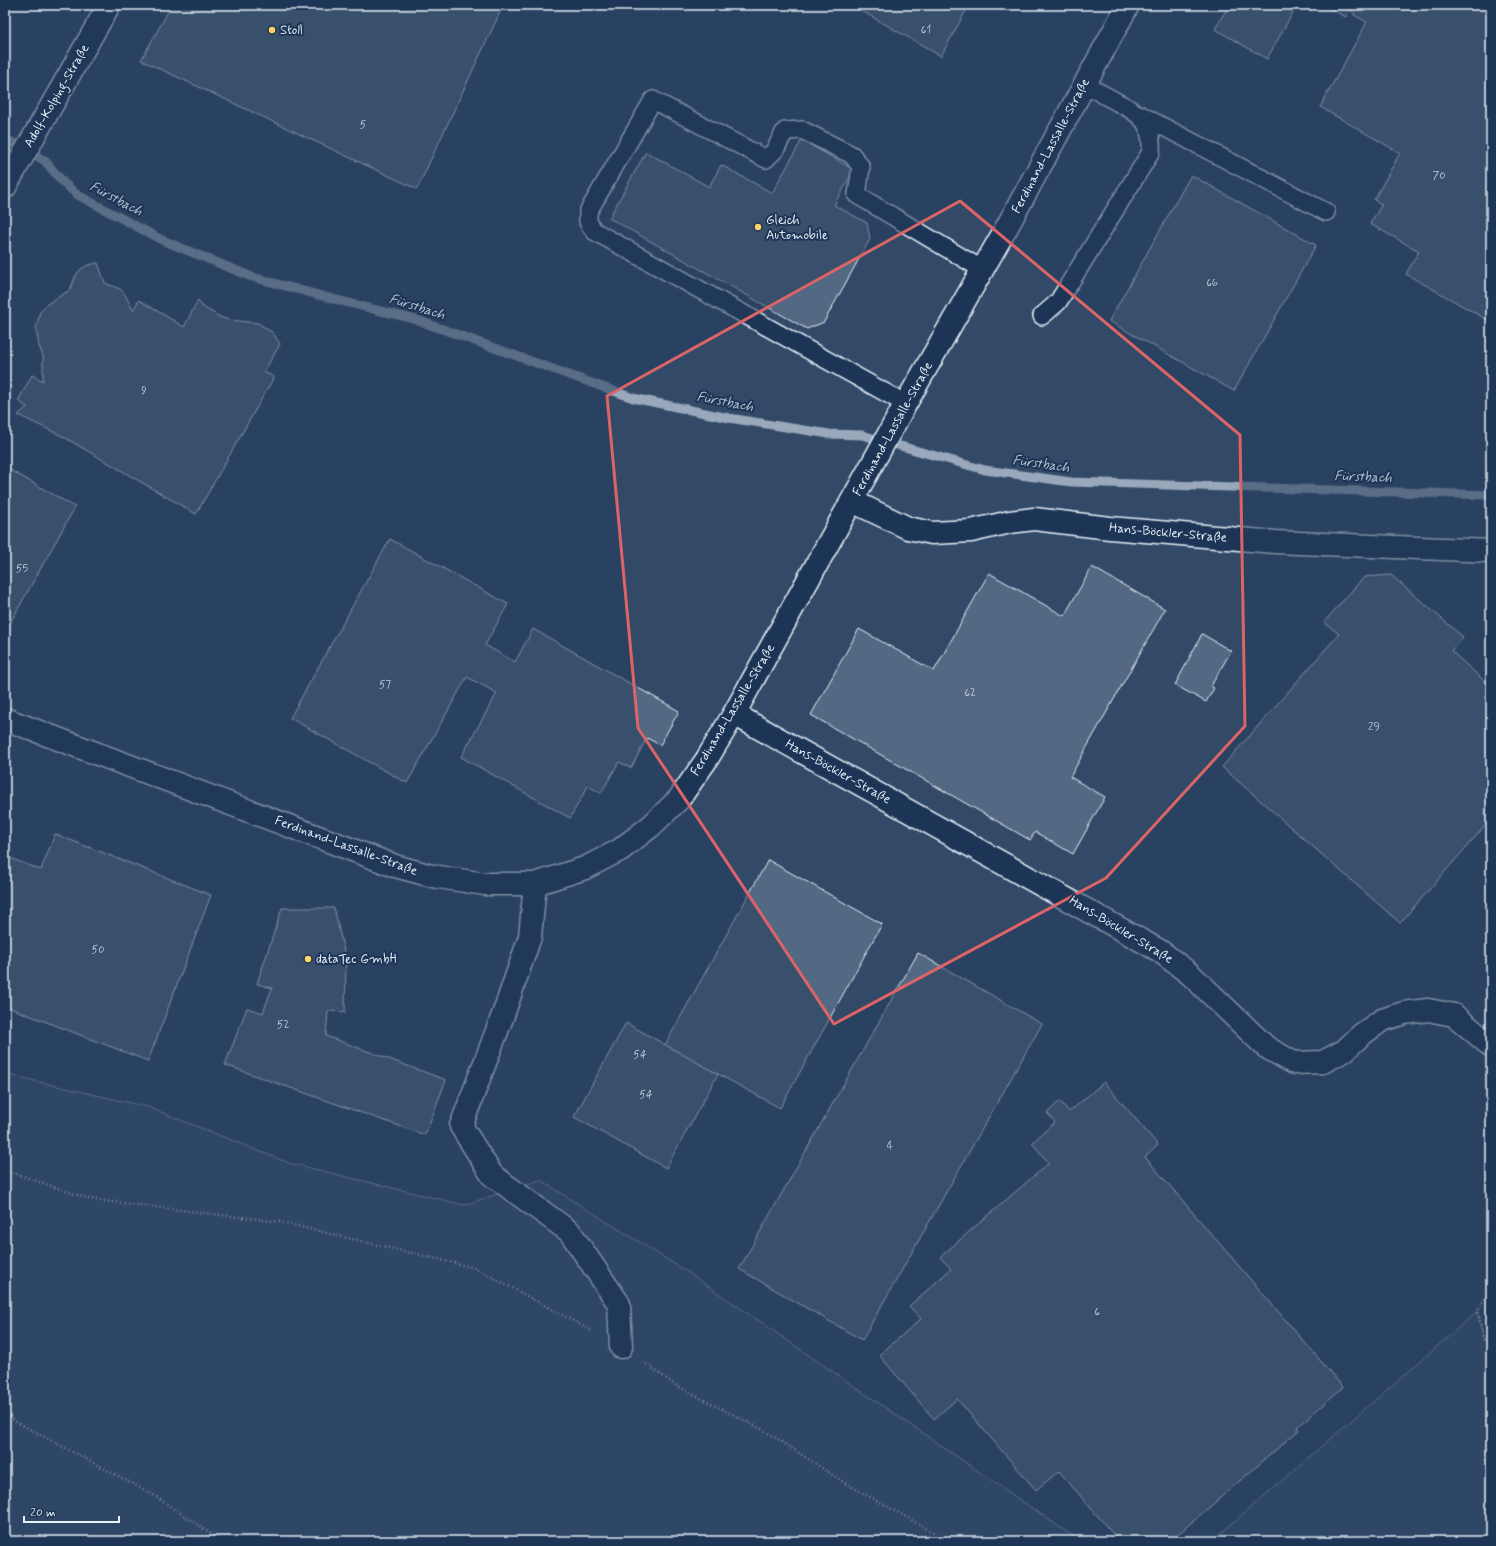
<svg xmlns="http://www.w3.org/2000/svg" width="1496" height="1546" viewBox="0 0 1496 1546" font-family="Mynerve,sans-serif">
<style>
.built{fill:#334a68}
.green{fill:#3e5472;stroke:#93a2b5}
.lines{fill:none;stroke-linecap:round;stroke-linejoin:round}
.stream{stroke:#99a8ba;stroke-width:9}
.building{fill:#536782;stroke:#e8f1f8}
.service-casing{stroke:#e8f1f8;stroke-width:20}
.minor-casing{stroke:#e8f1f8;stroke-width:25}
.path{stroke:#e8f1f8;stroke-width:2.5;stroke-dasharray:1 3;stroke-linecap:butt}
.service{stroke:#1d3557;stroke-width:17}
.minor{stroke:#1d3557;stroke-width:22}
.marked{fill:none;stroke:#db6466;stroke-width:3;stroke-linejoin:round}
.poi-dot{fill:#ffd166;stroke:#1d3557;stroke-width:1.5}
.labels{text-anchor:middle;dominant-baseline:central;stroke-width:4;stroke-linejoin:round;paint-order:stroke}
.number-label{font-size:11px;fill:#c3ceda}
.poi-label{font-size:13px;fill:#e8f1f8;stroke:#1d3557;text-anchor:start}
.street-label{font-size:13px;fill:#e8f1f8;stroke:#1d3557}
.water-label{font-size:14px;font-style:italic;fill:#b4c1ce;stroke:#1d3557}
</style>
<rect width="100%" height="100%" fill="#253d5d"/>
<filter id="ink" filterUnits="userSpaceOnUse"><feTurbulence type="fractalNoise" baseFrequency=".025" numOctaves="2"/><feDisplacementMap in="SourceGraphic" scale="8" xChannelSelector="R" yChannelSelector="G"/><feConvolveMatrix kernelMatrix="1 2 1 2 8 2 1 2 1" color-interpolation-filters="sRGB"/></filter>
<g filter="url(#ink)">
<polygon class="built" points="5,5 1491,5 1491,1349 1483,1339 1477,1312 1212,1541 1080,1541 689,1273 540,1180 464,1205 289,1163 148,1108 5,1074"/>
<g class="green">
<polygon points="5,1074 148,1107 289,1163 464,1205 540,1180 689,1273 1080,1541 5,1541"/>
<polygon points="1478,1311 1483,1339 1491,1349 1491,1541 1212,1541"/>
</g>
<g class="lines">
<polyline class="stream" points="5,139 20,146 45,161 61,180 76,194 162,240 252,277 333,299 417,320 633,398 729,418 829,434 862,435 985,470 1071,482 1491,495"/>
</g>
<g class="building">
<polygon points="172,5 496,5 502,8 417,189 141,60"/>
<polygon points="851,5 969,5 941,56"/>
<polygon points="1229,5 1297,5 1267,59 1215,29"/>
<polygon points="1333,5 1488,5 1491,7 1491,322 1406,274 1419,251 1370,224 1382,204 1374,200 1400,153 1320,107 1367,22 1354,15 1354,13 1350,10 1346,17 1331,9"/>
<polygon points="802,140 854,170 834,205 867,223 870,239 824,322 807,329 609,218 646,152 709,187 721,165 772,193"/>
<polygon points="1191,175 1316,245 1234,391 1109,321"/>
<polygon points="98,263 105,283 120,289 124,293 133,310 139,300 184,327 198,300 203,307 220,317 229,320 258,323 273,333 280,344 264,372 274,377 196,514 62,436 18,415 27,407 18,401 32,375 43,381 43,356 39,346 36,329 40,312 46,305 53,300 70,290 76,275 81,269 88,265"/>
<polygon points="5,467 75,507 5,632"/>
<polygon points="390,539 508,604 485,645 515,662 533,629 679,711 660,745 647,738 631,768 619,762 601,793 588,786 570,818 461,757 497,693 467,677 407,783 290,718"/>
<polygon points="1092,567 1165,609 1070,777 1105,797 1073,854 1035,832 1030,840 811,715 859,629 934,671 989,573 1064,616"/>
<polygon points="1391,575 1463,637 1451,651 1491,687 1491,819 1400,923 1222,767 1339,634 1324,622 1364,577"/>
<polygon points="1202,634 1231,651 1211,686 1214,688 1206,702 1175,685"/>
<polygon points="55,834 211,895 148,1061 5,1006 5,856 41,870"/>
<polygon points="768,860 882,924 780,1108 665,1045"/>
<polygon points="282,908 334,908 346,960 345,1012 328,1011 326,1036 446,1080 425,1135 225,1065 247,1008 263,1013 272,988 257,984"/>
<polygon points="918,953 1042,1024 862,1340 739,1269"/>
<polygon points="626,1023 718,1074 666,1168 574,1117"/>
<polygon points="1104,1082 1158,1145 1145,1157 1343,1387 1297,1427 1299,1430 1170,1541 1119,1541 1059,1471 1036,1490 957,1399 934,1419 879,1355 921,1319 909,1306 951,1269 940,1257 1049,1163 1032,1143 1055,1122 1047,1113 1060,1101 1069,1112"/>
</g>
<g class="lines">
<defs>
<g id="service">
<polyline points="1139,114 1326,212"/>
<path d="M1042,316l16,-14 93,-150c2,-29 -10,-38 -34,-50 -11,-6 -22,-12 -33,-18"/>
<polyline points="906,404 594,231 588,222 588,212 653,100 766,159 775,150 785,131 802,130 852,155 861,167 857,195 983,270"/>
</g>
<g id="minor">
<polyline points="5,187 109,5"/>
<polyline points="852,501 908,528 932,533 971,531 1010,522 1034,519 1110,528 1275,542 1491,551"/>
<polyline points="734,714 1160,951 1190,974 1266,1047 1294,1063 1323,1062 1344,1051 1361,1035 1382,1020 1404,1013 1428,1010 1454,1015 1491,1046"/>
<polyline points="5,719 395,866 432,876 485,884 535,884 585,868 620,850 651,826 679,799 707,759 734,714 902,410 1008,225 1128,5"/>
<polyline points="535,884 530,937 503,1015 461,1126 492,1175 570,1232 619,1304 621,1347"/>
</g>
</defs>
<use href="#service" class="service-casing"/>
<use href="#minor" class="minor-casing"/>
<g class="path">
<polyline points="5,1170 89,1199 280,1222 475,1268 592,1331"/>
<polyline points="1491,1288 1478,1311 1483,1339 1491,1349"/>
<polyline points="643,1362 677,1386 765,1431 845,1483 949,1541"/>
<polyline points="5,1416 150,1493 222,1541"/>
</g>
<use href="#service" class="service"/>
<use href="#minor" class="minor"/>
</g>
</g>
<path d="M0 0H1496V1546H0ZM960,201l280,234 5,291 -139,152 -272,146 -196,-296 -31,-332z" fill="#253d5d" fill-opacity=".55" fill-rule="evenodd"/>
<path class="marked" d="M960,201l280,234 5,291 -139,152 -272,146 -196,-296 -31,-332z"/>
<g class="poi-dot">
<circle cx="272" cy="30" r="4"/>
<circle cx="758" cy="227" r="4"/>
<circle cx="308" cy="959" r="4"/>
</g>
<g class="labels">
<g class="number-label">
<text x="926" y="30">61</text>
<text x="363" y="125">5</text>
<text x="1439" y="176">70</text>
<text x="1212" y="283">66</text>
<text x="144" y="391">9</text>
<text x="22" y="569">55</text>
<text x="385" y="685">57</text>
<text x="970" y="693">62</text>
<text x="1374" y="727">29</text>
<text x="98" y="950">50</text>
<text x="283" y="1025">52</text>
<text x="640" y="1055">54</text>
<text x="646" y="1095">54</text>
<text x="890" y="1146">4</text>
<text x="1097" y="1312">6</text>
</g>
<g class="poi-label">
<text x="280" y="30">Stoll</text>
<text x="766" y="220">Gleich<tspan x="766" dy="15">Automobile</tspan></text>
<text x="316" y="959">dataTec GmbH</text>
</g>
<g class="street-label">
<text transform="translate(57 96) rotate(-60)">Adolf-Kolping-Straße</text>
<text transform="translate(1051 146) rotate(-62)">Ferdinand-Lassalle-Straße</text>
<text transform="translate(893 429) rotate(-61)">Ferdinand-Lassalle-Straße</text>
<text transform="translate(1168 533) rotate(5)">Hans-Böckler-Straße</text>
<text transform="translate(733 710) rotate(-59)">Ferdinand-Lassalle-Straße</text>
<text transform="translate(838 772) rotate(29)">Hans-Böckler-Straße</text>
<text transform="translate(346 846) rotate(20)">Ferdinand-Lassalle-Straße</text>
<text transform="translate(1121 930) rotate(31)">Hans-Böckler-Straße</text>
</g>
<g class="water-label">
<text transform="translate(116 199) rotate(28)">Fürstbach</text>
<text transform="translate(417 307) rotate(17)">Fürstbach</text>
<text transform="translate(725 402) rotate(11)">Fürstbach</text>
<text transform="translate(1041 464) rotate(8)">Fürstbach</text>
<text transform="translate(1363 477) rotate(2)">Fürstbach</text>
</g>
</g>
<rect width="1496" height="1546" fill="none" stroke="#1d3557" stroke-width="20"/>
<rect x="10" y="10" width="1476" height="1526" fill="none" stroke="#e8f1f8" stroke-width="1.5" filter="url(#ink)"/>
<path d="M24 1516v6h95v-6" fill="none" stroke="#e8f1f8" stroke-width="2"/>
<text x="30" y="1516" font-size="12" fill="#e8f1f8" stroke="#1d3557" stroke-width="3" paint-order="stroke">20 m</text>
</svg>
